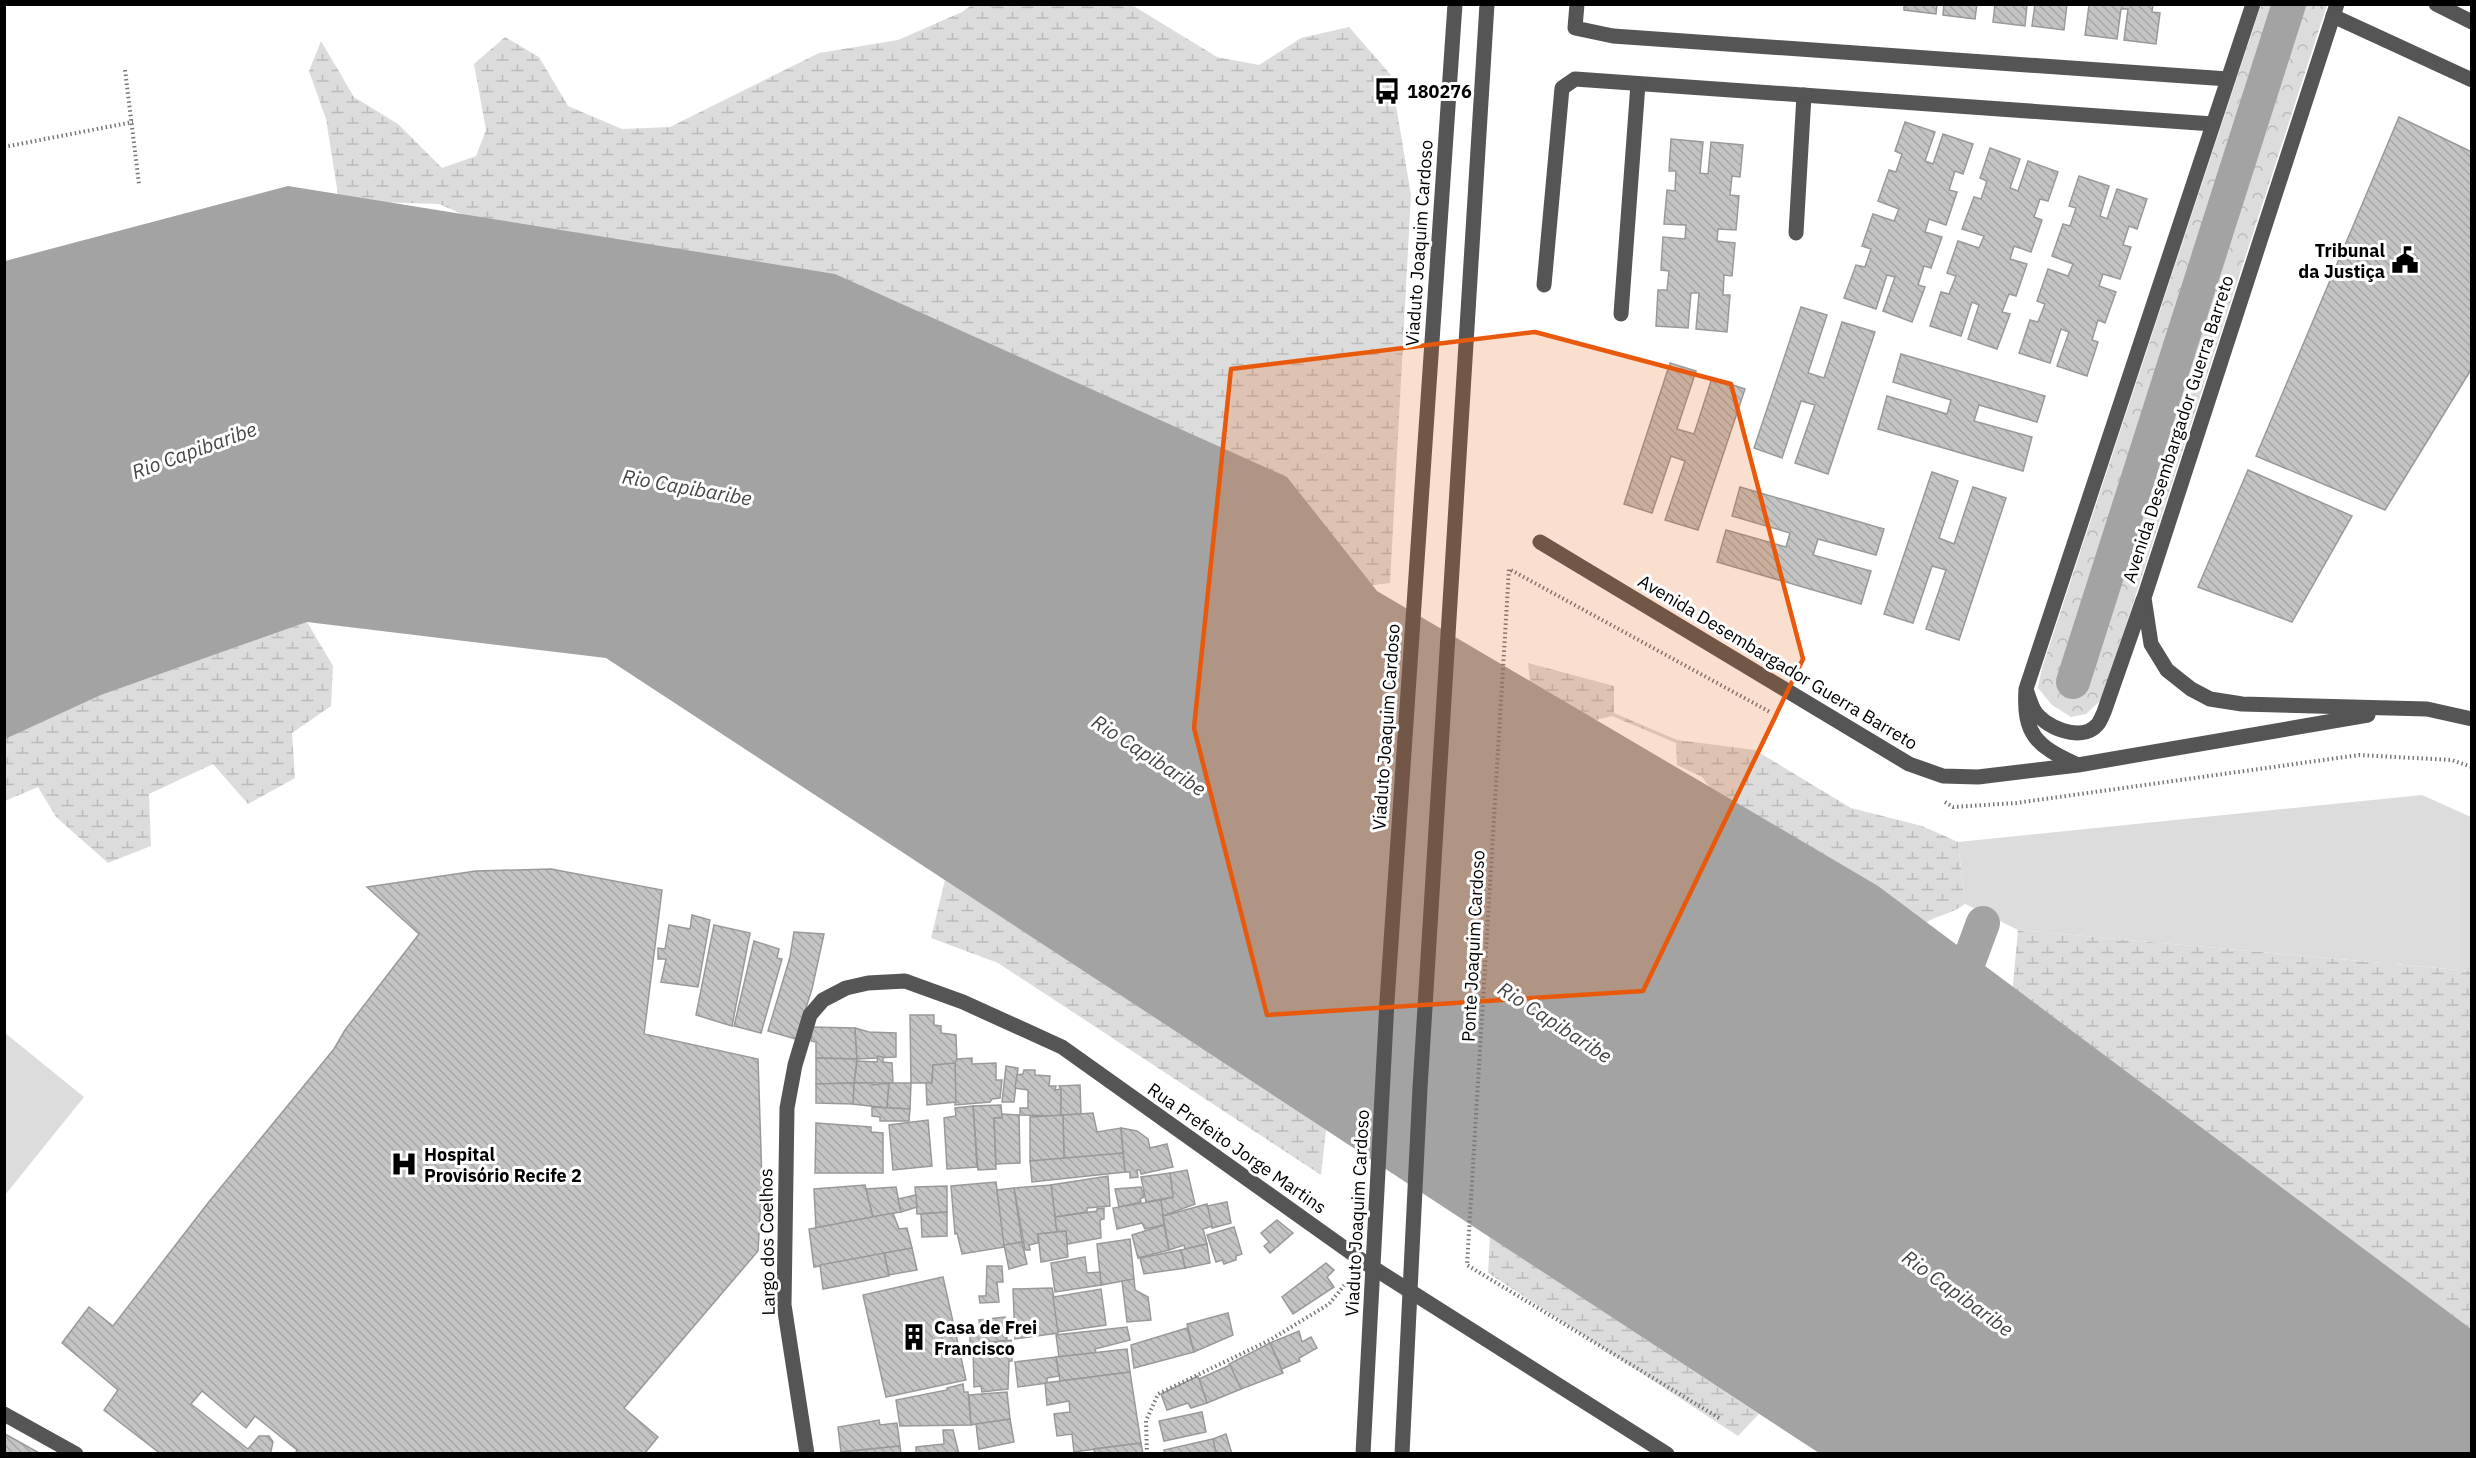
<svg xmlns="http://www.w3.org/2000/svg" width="2476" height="1458" viewBox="0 0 2476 1458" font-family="'IBM Plex Sans',sans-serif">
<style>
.green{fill:#dcdcdc}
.wetland{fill:url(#wetland-marsh)}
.park{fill:url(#park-crowns)}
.water{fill:#a3a3a3}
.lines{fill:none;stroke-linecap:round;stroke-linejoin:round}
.canal{stroke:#a3a3a3;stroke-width:34}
.building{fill:url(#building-back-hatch);stroke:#999;stroke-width:1.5}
.path{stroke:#777;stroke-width:4;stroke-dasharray:1.5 3;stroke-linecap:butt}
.minor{stroke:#555;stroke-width:15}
.minor-bridge{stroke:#555;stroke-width:15}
.marked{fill:#e8590c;fill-opacity:0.2;stroke:#e8590c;stroke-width:4.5;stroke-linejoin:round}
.labels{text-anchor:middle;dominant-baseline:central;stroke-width:6;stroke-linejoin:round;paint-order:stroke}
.poi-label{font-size:18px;font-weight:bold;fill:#000;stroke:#fff;text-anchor:start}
.street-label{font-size:18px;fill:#000;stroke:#fff}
.water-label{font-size:20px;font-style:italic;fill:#444;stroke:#fff}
</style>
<defs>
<pattern id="wetland-marsh" width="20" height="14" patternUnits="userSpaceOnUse" patternTransform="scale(1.5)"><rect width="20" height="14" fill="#dcdcdc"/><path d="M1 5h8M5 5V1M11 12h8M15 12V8" fill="none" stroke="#bbb"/></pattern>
<pattern id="park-crowns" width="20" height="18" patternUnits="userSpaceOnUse" patternTransform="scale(1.5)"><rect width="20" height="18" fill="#dcdcdc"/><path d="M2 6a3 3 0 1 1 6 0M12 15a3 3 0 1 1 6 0" fill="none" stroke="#bbb"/></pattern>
<pattern id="building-back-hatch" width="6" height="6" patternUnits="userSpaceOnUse" patternTransform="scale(1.5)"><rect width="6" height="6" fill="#c4c4c4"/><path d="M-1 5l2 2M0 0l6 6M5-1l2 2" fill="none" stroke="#a7a7a7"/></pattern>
</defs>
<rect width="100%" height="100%" fill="#fff"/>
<g class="green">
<polygon points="2422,795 2471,817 2471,971 2018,930 1965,904 1958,842"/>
<polygon points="5,1033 84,1097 5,1195"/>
</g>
<g class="wetland">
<polygon points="972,5 1132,5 1217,57 1259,65 1301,38 1349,27 1391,75 1411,195 1390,583 1362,586 541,249 439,204 339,201 326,119 309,71 321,41 354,97 398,124 442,168 476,156 486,130 474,64 505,37 539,57 568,106 622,129 670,127 819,53 898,40 962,12"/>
<polygon points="307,622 333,666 331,706 292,733 295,778 248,804 213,764 149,794 151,846 108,863 56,817 38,787 5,801 4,739 101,695"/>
<path d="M1528,663l86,23v27l63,27 78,10 96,58 71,18 36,16 7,62c-16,12 -29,10 -45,23l-197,-122 -21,-28 -25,-12 -1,-22 -64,-27 -29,7 -52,-32z"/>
<polygon points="945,880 1326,1130 1321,1175 998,963 931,938"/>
<polygon points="2018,930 2471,971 2471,1367 2011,1005"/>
<polygon points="1490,1237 1759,1414 1738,1436 1488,1273"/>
</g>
<polygon class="park" points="2261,5 2327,5 2102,699 2086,714 2071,717 2052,705 2038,688 2042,668"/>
<polygon class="water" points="288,186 835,274 1287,477 1377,591 1878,886 2471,1329 2471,1453 1819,1453 606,658 307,622 101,695 5,739 5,261"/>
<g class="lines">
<g class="canal">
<polyline points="2073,682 2289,4"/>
<polyline points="1955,999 1983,923"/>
</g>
</g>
<g class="building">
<polygon points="1904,4 1937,4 1936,14 1904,10"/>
<polygon points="1944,4 1977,4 1975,19 1943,15"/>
<polygon points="1995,4 2027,4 2025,26 1993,22"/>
<polygon points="2035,4 2067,4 2064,30 2032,26"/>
<polygon points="2153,4 2152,12 2160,13 2156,44 2124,40 2128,9 2121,9 2117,39 2085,35 2089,5"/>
<polygon points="2399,117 2472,152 2472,368 2385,510 2256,456"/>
<polygon points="1905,122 1935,132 1925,161 1933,164 1943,134 1973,144 1963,174 1955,171 1949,190 1957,192 1946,225 1929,219 1925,232 1942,237 1931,268 1924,266 1918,285 1925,287 1912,322 1883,311 1895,277 1887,275 1876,309 1844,298 1856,265 1865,267 1871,249 1862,246 1873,214 1894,221 1899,209 1878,201 1889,170 1896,172 1902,154 1895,151"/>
<polygon points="1671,139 1703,142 1700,173 1708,174 1711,142 1743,145 1740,177 1732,176 1730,195 1739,196 1736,230 1718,229 1717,241 1735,243 1732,276 1724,275 1723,295 1730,295 1727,332 1696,329 1699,293 1691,293 1688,328 1656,326 1658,290 1667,290 1669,271 1661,270 1663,237 1685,239 1686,225 1664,224 1667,190 1675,191 1676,171 1669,171"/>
<polygon points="1990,148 2020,159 2010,188 2018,191 2028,161 2058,172 2048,201 2040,199 2034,217 2042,220 2031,252 2014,246 2010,259 2027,264 2016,296 2009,294 2002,312 2010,314 1997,349 1968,339 1979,305 1972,302 1961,336 1930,326 1941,292 1949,294 1956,276 1947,273 1958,241 1979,248 1984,236 1962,229 1974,197 1981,199 1987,181 1980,178"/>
<polygon points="2079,176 2109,186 2100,216 2107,219 2117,189 2147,199 2137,229 2129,226 2123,245 2131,247 2120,279 2103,274 2099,286 2116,292 2105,323 2098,320 2092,340 2098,342 2087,376 2057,366 2069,332 2061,329 2050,363 2019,353 2030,320 2038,322 2045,304 2037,301 2048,269 2068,276 2073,264 2052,256 2063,224 2070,226 2076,208 2069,206"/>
<polygon points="1801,307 1827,315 1808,373 1824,378 1842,322 1875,332 1828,474 1795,463 1815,405 1801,401 1782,458 1754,448"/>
<polygon points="1901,354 2045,396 2037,422 1979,405 1974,421 2032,437 2023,471 1878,429 1887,396 1947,414 1951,400 1893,382"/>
<polygon points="1670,363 1696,371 1677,429 1694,434 1712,378 1745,389 1698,530 1665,520 1685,461 1671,456 1652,513 1624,504"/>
<polygon points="2248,470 2352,516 2292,622 2198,587"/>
<polygon points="1932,472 1958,481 1939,538 1954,544 1973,487 2006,498 1959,640 1926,629 1946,570 1932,566 1913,623 1884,614"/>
<polygon points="1740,487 1884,529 1876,555 1818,539 1813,555 1871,571 1861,604 1717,562 1726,530 1786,547 1790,533 1732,516"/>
<polygon points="551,869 662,890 644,1034 758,1059 762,1182 758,1251 624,1408 658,1437 644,1454 295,1454 297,1450 255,1416 246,1428 202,1391 191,1404 248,1449 259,1436 269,1436 273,1442 271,1451 269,1454 161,1454 104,1410 118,1390 62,1343 89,1307 113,1326 208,1203 334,1049 345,1030 419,934 367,887 476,871"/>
<polygon points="692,915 710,920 698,987 661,982 666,959 658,959 658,948 665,949 669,925 690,929"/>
<polygon points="714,925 750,933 732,1026 696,1015"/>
<polygon points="794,932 824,934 812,989 796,1039 768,1031 790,957"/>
<polygon points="754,941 779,949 777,958 782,959 761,1033 734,1026"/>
<polygon points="910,1015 934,1015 934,1025 941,1026 941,1033 956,1035 957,1064 933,1065 932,1083 911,1083"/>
<polygon points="812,1027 855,1028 857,1059 816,1058 816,1042 811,1041"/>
<polygon points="855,1028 869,1032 896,1033 896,1057 857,1059"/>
<polygon points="878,1056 883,1057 883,1062 892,1063 893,1083 854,1083 857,1061 877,1062"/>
<polygon points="816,1058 857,1059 854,1083 816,1084"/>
<polygon points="972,1058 972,1064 996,1063 996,1080 1002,1080 1000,1098 992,1099 990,1102 955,1105 955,1063 957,1059"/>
<polygon points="955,1063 956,1102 927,1105 926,1083 932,1083 933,1065"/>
<polygon points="1006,1066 1018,1068 1014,1102 1002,1102"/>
<polygon points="1024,1070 1035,1070 1035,1075 1050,1076 1049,1086 1056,1086 1055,1090 1061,1089 1061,1116 1020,1115 1020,1108 1028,1108 1028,1090 1015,1088 1017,1075 1023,1074"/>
<polygon points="854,1083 872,1083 872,1085 889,1083 887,1108 853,1104"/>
<polygon points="854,1083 853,1104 816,1103 816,1084"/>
<polygon points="889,1083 911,1083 910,1109 887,1108"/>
<polygon points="1080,1085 1081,1114 1061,1116 1061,1089 1059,1086"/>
<polygon points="1001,1105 1002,1118 994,1118 996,1169 978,1170 973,1106"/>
<polygon points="973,1106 977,1167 947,1169 944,1118 956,1116 955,1108"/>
<polygon points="872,1107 910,1109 909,1121 880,1121 880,1117 872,1116"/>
<polygon points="1093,1113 1097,1132 1121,1128 1123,1153 1064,1160 1063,1115"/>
<polygon points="1002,1114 1019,1115 1020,1163 996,1164 994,1118 1002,1118"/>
<polygon points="1063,1115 1064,1160 1030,1161 1030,1117"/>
<polygon points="928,1120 932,1166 893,1170 889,1125"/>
<polygon points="816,1123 871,1127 871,1132 883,1133 883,1173 815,1173"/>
<polygon points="1121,1128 1137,1131 1148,1139 1150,1148 1167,1144 1173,1167 1141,1174 1140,1170 1137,1170 1138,1177 1130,1178 1130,1172 1125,1172"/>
<polygon points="1123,1153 1125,1172 1032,1182 1030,1161"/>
<polygon points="1187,1170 1195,1204 1163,1216 1161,1200 1173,1197 1170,1173"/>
<polygon points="1170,1173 1173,1197 1146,1202 1141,1177"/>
<polygon points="1108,1176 1110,1206 1087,1208 1087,1212 1055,1217 1051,1185"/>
<polygon points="996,1182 1005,1247 962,1254 957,1233 955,1234 951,1186"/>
<polygon points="865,1185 873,1217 816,1228 814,1189"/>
<polygon points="1051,1185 1057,1232 1038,1234 1038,1243 1029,1245 1030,1250 1025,1250 1014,1188"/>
<polygon points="947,1186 947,1212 917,1214 915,1187"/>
<polygon points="896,1187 901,1212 873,1217 866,1189"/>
<polygon points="1141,1187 1144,1197 1140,1199 1141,1202 1119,1207 1115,1189"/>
<polygon points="1014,1188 1022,1242 1004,1245 997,1190"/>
<polygon points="916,1195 917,1207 901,1212 898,1199"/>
<polygon points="1161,1200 1164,1225 1145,1229 1142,1223 1117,1229 1113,1208"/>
<polygon points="1227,1202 1231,1223 1212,1228 1207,1206"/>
<polygon points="1207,1204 1212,1226 1203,1229 1207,1244 1185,1249 1184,1245 1169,1250 1163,1216"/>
<polygon points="1104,1208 1104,1219 1100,1220 1101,1238 1067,1244 1066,1231 1057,1232 1055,1217 1097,1211 1097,1209"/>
<polygon points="947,1212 947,1236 922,1237 921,1214"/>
<polygon points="893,1213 899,1229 907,1228 912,1248 814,1267 809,1229"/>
<polygon points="1277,1220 1293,1233 1270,1253 1264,1246 1269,1242 1261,1233"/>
<polygon points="1164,1225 1169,1250 1138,1258 1132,1235"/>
<polygon points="1234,1227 1242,1254 1236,1256 1236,1260 1224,1264 1222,1260 1216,1262 1207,1235"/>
<polygon points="1066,1231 1068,1257 1041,1262 1038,1234"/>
<polygon points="1130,1239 1134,1279 1101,1285 1097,1244"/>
<polygon points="1022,1242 1027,1264 1009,1269 1004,1245"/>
<polygon points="1207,1244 1210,1263 1185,1268 1181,1250"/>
<polygon points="912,1248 917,1270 889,1275 884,1253"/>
<polygon points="1181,1250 1185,1268 1144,1274 1140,1258"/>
<polygon points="884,1253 889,1276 823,1289 820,1265"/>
<polygon points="1085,1257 1087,1273 1100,1272 1101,1285 1055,1292 1051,1263"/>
<polygon points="1326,1263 1334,1270 1327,1277 1334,1287 1293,1314 1282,1297"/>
<polygon points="987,1266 1002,1266 1003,1282 997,1282 999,1302 980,1303 979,1296 986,1296"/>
<polygon points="943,1277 966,1380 886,1397 863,1295"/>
<polygon points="1134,1279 1135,1290 1148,1297 1151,1320 1127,1322 1122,1281"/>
<polygon points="1052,1288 1057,1311 1058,1333 1015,1339 1013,1289"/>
<polygon points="1101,1289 1106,1325 1058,1332 1053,1297"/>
<polygon points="1228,1313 1233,1335 1194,1352 1187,1324"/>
<polygon points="1005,1317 1007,1340 970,1345 970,1329 980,1330 979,1320"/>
<polygon points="1127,1327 1130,1340 1095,1349 1096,1353 1059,1357 1056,1335"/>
<polygon points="1187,1328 1194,1352 1134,1368 1131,1345"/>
<polygon points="1299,1331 1302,1342 1311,1337 1317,1348 1299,1358 1300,1361 1282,1369 1270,1343"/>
<polygon points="1011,1340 1012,1361 1009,1361 1008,1389 982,1392 981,1386 974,1387 973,1346"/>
<polygon points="1270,1343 1283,1373 1241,1389 1229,1364"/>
<polygon points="1127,1349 1130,1372 1060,1381 1056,1357"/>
<polygon points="1056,1357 1059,1376 1047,1378 1047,1383 1018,1387 1015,1362"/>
<polygon points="1230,1365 1241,1389 1207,1403 1199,1379"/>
<polygon points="1130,1372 1141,1443 1074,1452 1072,1434 1057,1436 1054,1414 1070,1412 1069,1401 1047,1405 1045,1383"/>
<polygon points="1198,1376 1207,1403 1191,1408 1188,1403 1167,1410 1161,1394"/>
<polygon points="963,1384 964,1392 968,1392 971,1425 900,1426 896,1400 947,1390 947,1388"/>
<polygon points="1007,1392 1010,1419 971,1425 969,1395"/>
<polygon points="1202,1412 1206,1432 1164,1441 1159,1421"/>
<polygon points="1010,1419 1014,1442 979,1449 976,1424"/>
<polygon points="879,1420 880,1425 897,1423 900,1446 841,1452 838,1427"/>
<polygon points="943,1430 953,1430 959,1454 916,1454 916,1447 944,1444"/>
<polygon points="5,1434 41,1454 4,1454"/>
<polygon points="1226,1434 1232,1454 1216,1454 1213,1439"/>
<polygon points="1213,1439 1216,1454 1165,1454 1164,1450"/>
<polygon points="1141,1443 1143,1454 1095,1454 1094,1449"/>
<polygon points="900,1446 901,1454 841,1454 841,1452"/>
</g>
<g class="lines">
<g class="path">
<polyline points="125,70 139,184"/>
<polyline points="4,147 133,122"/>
<polyline points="1945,802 1953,807 2016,803 2359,755 2452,760 2472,767"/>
<polyline points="1719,1418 1467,1265 1509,569 1770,712"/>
<polyline points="1147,1454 1146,1421 1158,1394 1270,1340 1329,1304 1347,1282"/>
</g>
<g class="minor">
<polyline points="1577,4 1575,28 1613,36 2228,79"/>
<polyline points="2337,4 2144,598 2151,644 2167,670 2191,689 2210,699 2242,704 2427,709 2472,719"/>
<polyline points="2436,4 2472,22"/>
<polyline points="2333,16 2472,80"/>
<polyline points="1796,233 1804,95"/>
<polyline points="1544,285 1562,88 1575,79 2213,124"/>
<polyline points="1621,314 1638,84"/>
<polyline points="1540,542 1909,764 1943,776 1978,777 2078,765 2368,715"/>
<path d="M2027,692c2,6 4,12 7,18 10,17 47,33 63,15 3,-3 5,-9 7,-13l39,-112"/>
<path d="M2076,764c-40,-18 -53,-30 -50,-75l227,-685"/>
<polyline points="4,1414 76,1454"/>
<polyline points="807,1454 784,1305 787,1108 795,1065 810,1015 823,1000 846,988 868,983 905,981 963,1002 1062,1047 1364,1262 1667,1454"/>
</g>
<g class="minor-bridge">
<polyline points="1363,1454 1387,1001 1455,4"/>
<polyline points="1402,1454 1420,1088 1487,4"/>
</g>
</g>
<path class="marked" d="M1535,332l196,52 72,275 -160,332 -376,24 -73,-287 37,-359z"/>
<defs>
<symbol id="bus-bare" viewBox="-9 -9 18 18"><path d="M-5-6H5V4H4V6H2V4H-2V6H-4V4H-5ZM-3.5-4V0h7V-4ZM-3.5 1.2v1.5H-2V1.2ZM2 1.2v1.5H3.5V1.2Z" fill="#000" stroke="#fff" stroke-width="2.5" paint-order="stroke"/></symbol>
<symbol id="civic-bare" viewBox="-9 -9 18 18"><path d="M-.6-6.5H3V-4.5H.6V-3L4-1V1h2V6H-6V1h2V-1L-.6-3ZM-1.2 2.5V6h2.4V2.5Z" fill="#000" stroke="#fff" stroke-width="2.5" paint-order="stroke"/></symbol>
<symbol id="hospital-bare" viewBox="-9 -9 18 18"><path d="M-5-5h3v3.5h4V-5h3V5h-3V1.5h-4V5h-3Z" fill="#000" stroke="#fff" stroke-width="2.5" paint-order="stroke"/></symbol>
<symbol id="building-bare" viewBox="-9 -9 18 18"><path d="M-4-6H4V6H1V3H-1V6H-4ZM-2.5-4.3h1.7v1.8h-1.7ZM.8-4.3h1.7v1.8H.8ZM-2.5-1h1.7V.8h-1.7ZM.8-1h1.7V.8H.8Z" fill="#000" stroke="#fff" stroke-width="2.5" paint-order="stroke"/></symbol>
</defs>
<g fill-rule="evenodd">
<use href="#bus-bare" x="1368" y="72" width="38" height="38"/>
<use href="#civic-bare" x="2386" y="241" width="38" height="38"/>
<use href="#hospital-bare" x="385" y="1145" width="38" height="38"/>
<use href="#building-bare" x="895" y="1318" width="38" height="38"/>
</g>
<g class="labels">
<g class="poi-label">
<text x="1407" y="91">180276</text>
<text x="2385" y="250" text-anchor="end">Tribunal<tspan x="2385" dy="21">da Justiça</tspan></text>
<text x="424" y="1154">Hospital<tspan x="424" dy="21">Provisório Recife 2</tspan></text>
<text x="934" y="1327">Casa de Frei<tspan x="934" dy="21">Francisco</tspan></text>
</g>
<g class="street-label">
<text transform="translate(1419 243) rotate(-86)">Viaduto Joaquim Cardoso</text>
<text transform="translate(2178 429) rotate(-72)">Avenida Desembargador Guerra Barreto</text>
<text transform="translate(1778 662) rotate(31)">Avenida Desembargador Guerra Barreto</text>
<text transform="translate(1386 727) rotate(-86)">Viaduto Joaquim Cardoso</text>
<text transform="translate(1473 946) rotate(-87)">Ponte Joaquim Cardoso</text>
<text transform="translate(1237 1148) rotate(35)">Rua Prefeito Jorge Martins</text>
<text transform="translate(1357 1213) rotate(-87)">Viaduto Joaquim Cardoso</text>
<text transform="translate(767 1242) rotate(-91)">Largo dos Coelhos</text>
</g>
<g class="water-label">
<text transform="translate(194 450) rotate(-20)">Rio Capibaribe</text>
<text transform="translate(687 487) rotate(10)">Rio Capibaribe</text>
<text transform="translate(1149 755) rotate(33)">Rio Capibaribe</text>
<text transform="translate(1555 1022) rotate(33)">Rio Capibaribe</text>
<text transform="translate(1958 1293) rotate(36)">Rio Capibaribe</text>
</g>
</g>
<rect width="2476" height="1458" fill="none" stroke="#000000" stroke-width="12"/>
</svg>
